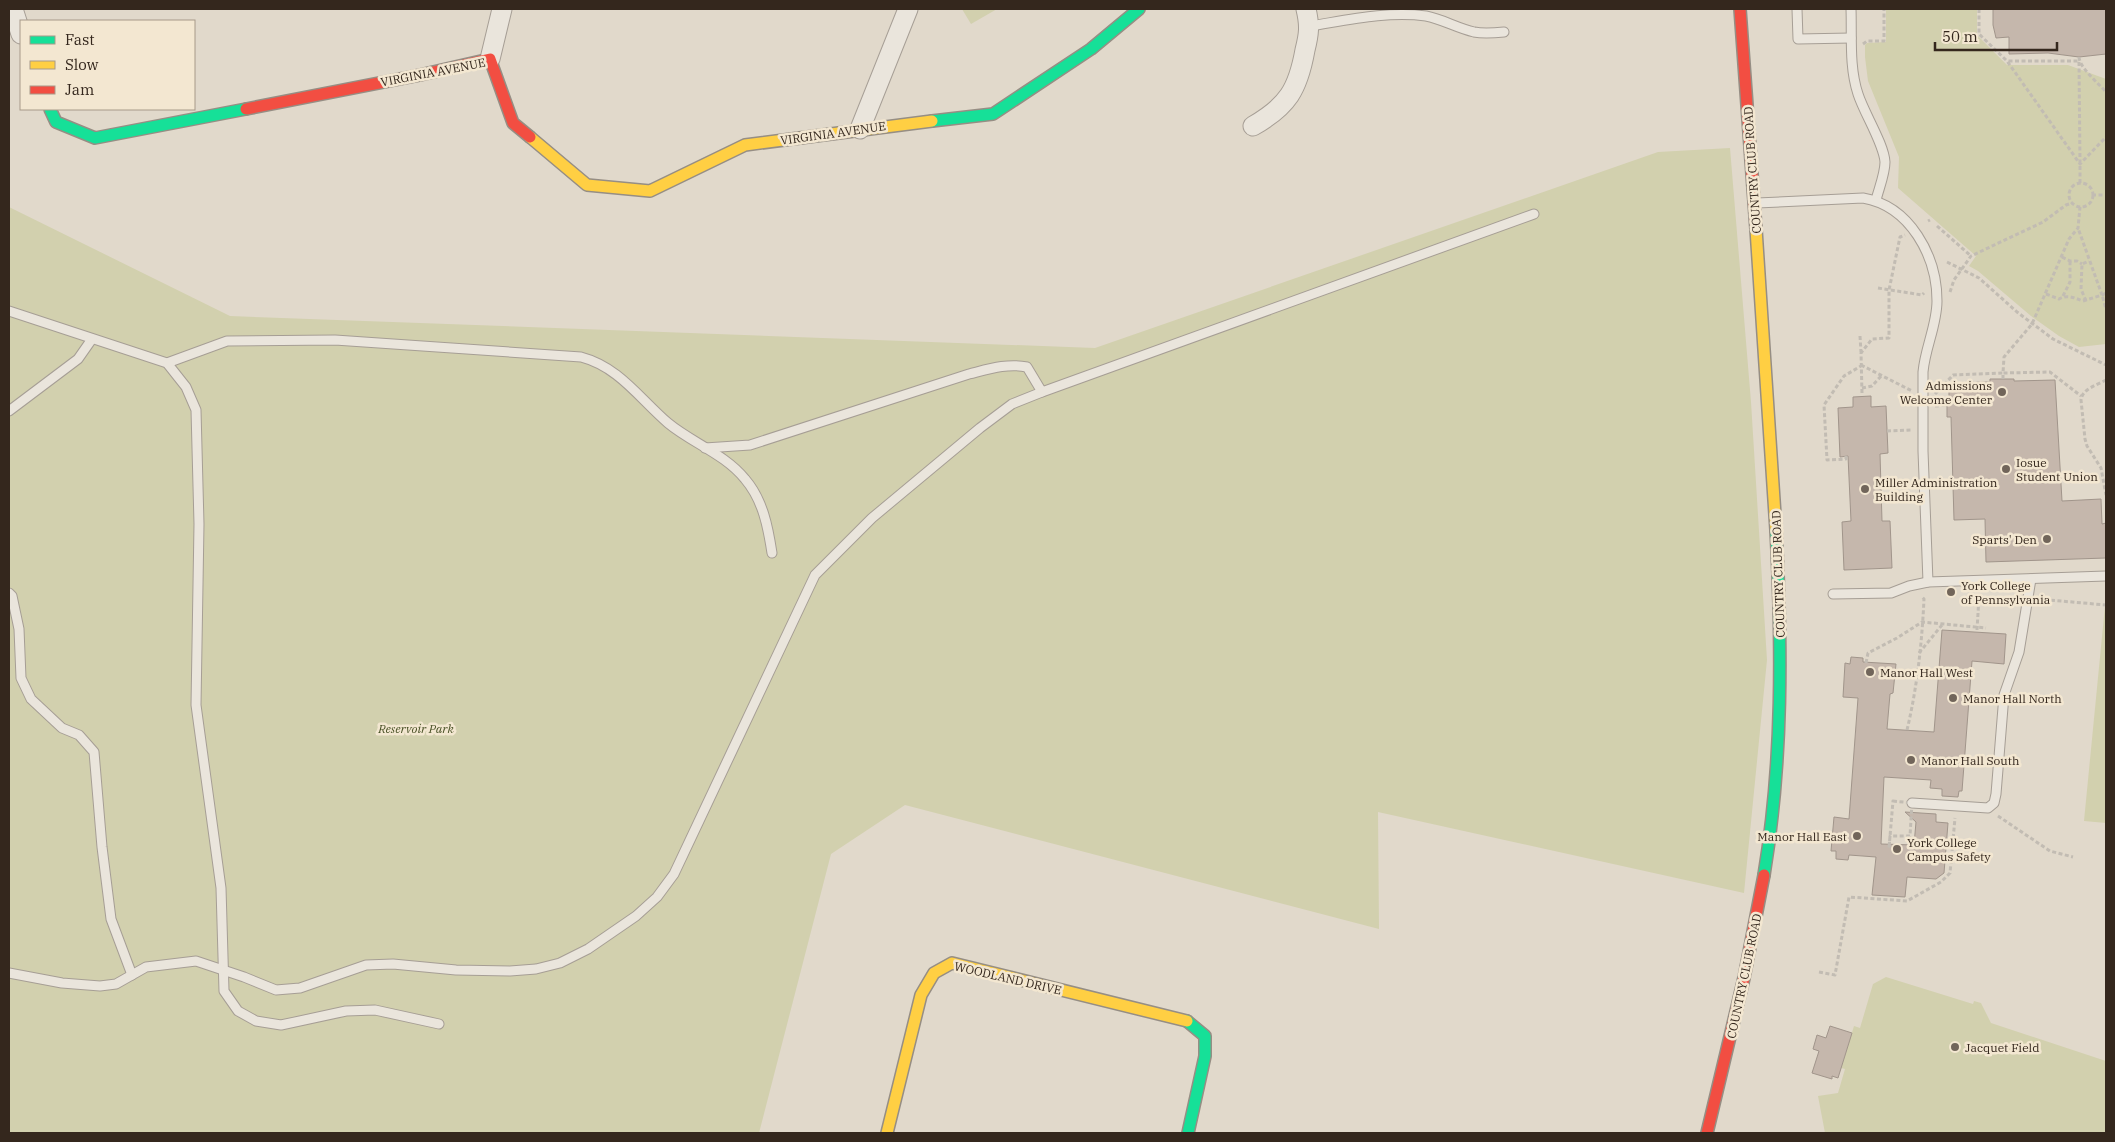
<svg xmlns="http://www.w3.org/2000/svg" width="2115" height="1142" viewBox="0 0 2115 1142" font-family="'IBM Plex Serif',serif">
<style>
.green{fill:#d2d0ae}
.building{fill:#c5b7ac;stroke:#a1958b}
.lines{fill:none;stroke-linecap:round;stroke-linejoin:round}
.lane-casing{stroke:#a69e95;stroke-width:11}
.street-casing{stroke:#a69e95;stroke-width:21}
.fast-casing{stroke:#968e84;stroke-width:14}
.slow-casing{stroke:#968e84;stroke-width:14}
.jam-casing{stroke:#968e84;stroke-width:14}
.path{stroke:#c2bcb3;stroke-width:3;stroke-dasharray:4 2.5;stroke-linecap:butt}
.lane{stroke:#eae5dc;stroke-width:9}
.street{stroke:#eae5dc;stroke-width:19}
.fast{stroke:#16e098;stroke-width:11}
.slow{stroke:#ffcf43;stroke-width:11}
.jam{stroke:#f24e42;stroke-width:11}
.poi-dot{fill:#71655a;stroke:#f3e7d1;stroke-width:2}
.labels{text-anchor:middle;dominant-baseline:central;stroke-width:5;stroke-linejoin:round;paint-order:stroke}
.street-label{font-size:12px;fill:#34271d;stroke:#f3e7d1}
.poi-label{font-size:12px;fill:#34271d;stroke:#f3e7d1;text-anchor:start}
.park-label{font-size:12px;font-style:italic;fill:#485025;stroke:#f3e7d1}
</style>
<rect width="100%" height="100%" fill="#e1d9cb"/>
<g class="green">
<polygon points="962,9 997,9 971,24"/>
<polygon points="1886,9 1977,9 1977,35 2007,65 2068,65 2106,79 2106,344 2079,347 2059,336 2031,316 1978,271 1969,266 1976,256 1898,188 1899,157 1868,81 1865,57 1865,45 1867,43 1886,42"/>
<polygon points="1730,148 1751,402 1767,660 1744,893 1378,812 1379,929 905,805 831,854 759,1133 9,1133 9,207 230,316 1095,348 1658,152"/>
<polygon points="2105,606 2106,606 2106,823 2084,821"/>
<polygon points="1886,977 1973,1004 1974,1001 1981,1003 1991,1023 2106,1061 2106,1133 1825,1133 1818,1096 1838,1093 1845,1069 1841,1068 1854,1026 1860,1028 1873,984"/>
</g>
<g class="building">
<polygon points="1993,9 2106,9 2106,54 2079,57 2048,53 2009,54 2009,37 1996,38 1993,25"/>
<polygon points="1990,379 2014,379 2014,381 2055,380 2062,501 2101,499 2102,524 2106,523 2106,558 1986,562 1985,519 1954,520 1951,417 1947,417 1947,401 1949,401 1949,383 1990,382"/>
<polygon points="1871,396 1871,407 1886,406 1888,453 1880,454 1882,521 1890,521 1892,568 1844,570 1842,522 1851,521 1848,456 1840,457 1838,408 1853,407 1853,397"/>
<polygon points="1942,630 2006,634 2004,664 1972,661 1962,791 1959,791 1958,797 1942,796 1942,789 1930,788 1931,780 1884,777 1881,844 1914,845 1916,822 1905,812 1936,814 1936,822 1948,823 1944,873 1936,879 1907,877 1905,897 1872,895 1876,857 1849,855 1848,860 1836,859 1836,851 1831,851 1834,817 1849,819 1858,698 1843,697 1845,663 1850,664 1851,657 1863,658 1863,662 1896,664 1893,693 1890,694 1887,729 1934,732"/>
<polygon points="1830,1026 1852,1033 1838,1078 1832,1076 1832,1079 1812,1073 1819,1051 1813,1049 1817,1035 1826,1038"/>
</g>
<g class="lines">
<defs>
<g id="lane">
<polyline points="1797,9 1798,39 1851,38"/>
<path d="M1851,9c1,27 -2,58 7,85 6,19 26,50 27,68 0,12 -6,26 -9,38"/>
<path d="M1310,26c38,-6 77,-15 116,-10 16,3 31,12 48,16 10,2 20,1 30,0"/>
<path d="M1757,203l106,-5c47,8 74,58 74,103 0,24 -12,47 -14,71v79l5,131"/>
<polyline points="9,311 167,363 186,387 196,410 199,524 196,705 221,888 224,991 238,1011 256,1021 281,1025 346,1011 375,1010 439,1024"/>
<path d="M167,363l60,-22 108,-1 246,17c38,10 58,41 87,66 24,20 57,31 77,56 18,21 23,48 27,74"/>
<polyline points="9,411 78,359 92,339"/>
<path d="M705,448l45,-3 219,-71c20,-5 38,-11 58,-7l15,25"/>
<polyline points="9,593 12,596 19,629 21,678 31,699 62,728 79,735 94,752 102,847 111,919 132,975"/>
<polyline points="1833,594 1891,593 1909,586 1928,582 2106,576"/>
<polyline points="1912,803 1988,808 1994,803 1996,794 2004,695 2019,652 2031,579"/>
<polyline points="9,973 62,983 100,986 116,984 146,967 196,961 244,977 276,990 300,988 366,965 393,964 456,970 510,971 536,969 560,963 588,949 636,916 657,897 674,874 815,575 872,518 980,428 1012,404 1042,392 1534,214"/>
</g>
<g id="street">
<polyline points="13,9 21,34"/>
<polyline points="490,59 502,9"/>
<path d="M1253,126c35,-20 45,-37 52,-76 4,-16 5,-24 1,-41"/>
<polyline points="860,129 908,9"/>
</g>
<g id="fast">
<polyline points="50,109 56,122 95,138 246,109"/>
<polyline points="932,121 993,114 1091,49 1139,9"/>
<path d="M1764,875c19,-114 18,-229 12,-345"/>
<polyline points="1187,1021 1205,1036 1205,1056 1188,1133"/>
</g>
<g id="slow">
<polyline points="530,137 587,185 650,191 745,145 932,121"/>
<polyline points="1756,229 1776,530"/>
<polyline points="887,1133 921,995 934,973 952,963 1187,1021"/>
</g>
<g id="jam">
<polyline points="1740,9 1756,229"/>
<polyline points="246,109 420,75 490,59 513,123 530,137"/>
<polyline points="1707,1133 1744,978 1764,875"/>
</g>
</defs>
<use href="#lane" class="lane-casing"/>
<use href="#street" class="street-casing"/>
<use href="#fast" class="fast-casing"/>
<use href="#slow" class="slow-casing"/>
<use href="#jam" class="jam-casing"/>
<g class="path">
<polyline points="1979,9 1979,34 2007,61"/>
<polyline points="1863,44 1867,41 1884,41 1884,9"/>
<path d="M2079,57c0,10 20,27 27,35"/>
<polyline points="2080,183 2080,164 2079,61 2007,61 2080,164 2106,137"/>
<circle cx="2081" cy="195" r="12"/>
<polyline points="2092,195 2106,195"/>
<polyline points="1928,221 1930,220"/>
<polyline points="1937,226 1971,256"/>
<polyline points="2062,257 2070,261 2077,261 2082,264"/>
<polyline points="1947,262 1979,278 2017,312 2053,339 2106,365"/>
<polyline points="1878,288 1922,295 1924,293"/>
<polyline points="1950,292 1954,280 1971,256 2043,222 2066,205 2072,203"/>
<polyline points="2106,293 2102,295 2106,309"/>
<path d="M2046,294l13,5c9,-5 15,-1 24,2l19,-6 -24,-67"/>
<polyline points="2063,296 2070,282 2070,261"/>
<polyline points="2086,301 2081,289 2082,264 2089,261"/>
<polyline points="1860,336 1861,352"/>
<polyline points="1861,365 1912,391"/>
<polyline points="2003,379 2003,373 2050,372 2081,396"/>
<path d="M2106,380c-9,5 -24,9 -25,20l4,39 2,7 14,22 5,27"/>
<polyline points="1862,388 1872,386 1882,375"/>
<polyline points="1862,393 1861,353 1872,339 1889,338 1889,290 1900,237 1905,235"/>
<polyline points="1935,394 1953,375 2003,373 2004,357 2032,324 2069,239 2078,228 2080,207"/>
<polyline points="1935,406 1947,405"/>
<polyline points="1887,431 1912,430"/>
<polyline points="1846,456 1846,459 1827,460 1824,405 1844,376 1861,366"/>
<polyline points="1974,597 1979,604"/>
<polyline points="2038,599 2106,605"/>
<polyline points="1977,630 1979,597"/>
<polyline points="1919,653 1942,625"/>
<polyline points="1866,663 1868,653 1897,638 1922,622 1986,628"/>
<path d="M1907,730c10,-42 15,-87 17,-131l-2,-2"/>
<polygon points="1893,801 1912,803 1910,836 1890,836 1889,848"/>
<polyline points="1998,816 2050,851 2073,857"/>
<polyline points="1819,972 1835,975 1849,897 1907,901 1941,882 1950,873 1955,818"/>
</g>
<use href="#lane" class="lane"/>
<use href="#street" class="street"/>
<use href="#fast" class="fast"/>
<use href="#slow" class="slow"/>
<use href="#jam" class="jam"/>
</g>
<g class="poi-dot">
<circle cx="2002" cy="392" r="5"/>
<circle cx="2006" cy="469" r="5"/>
<circle cx="1865" cy="489" r="5"/>
<circle cx="2047" cy="539" r="5"/>
<circle cx="1951" cy="592" r="5"/>
<circle cx="1870" cy="672" r="5"/>
<circle cx="1953" cy="698" r="5"/>
<circle cx="1911" cy="760" r="5"/>
<circle cx="1857" cy="836" r="5"/>
<circle cx="1897" cy="849" r="5"/>
<circle cx="1955" cy="1047" r="5"/>
</g>
<g class="labels">
<g class="street-label">
<text transform="translate(433 72) rotate(-11)">VIRGINIA AVENUE</text>
<text transform="translate(833 133) rotate(-8)">VIRGINIA AVENUE</text>
<text transform="translate(1752 170) rotate(-94)">COUNTRY CLUB ROAD</text>
<text transform="translate(1778 574) rotate(-92)">COUNTRY CLUB ROAD</text>
<text transform="translate(1744 976) rotate(-78)">COUNTRY CLUB ROAD</text>
<text transform="translate(1008 978) rotate(13)">WOODLAND DRIVE</text>
</g>
<g class="poi-label">
<text x="1992" y="385" text-anchor="end">Admissions<tspan x="1992" dy="14">Welcome Center</tspan></text>
<text x="2016" y="462">Iosue<tspan x="2016" dy="14">Student Union</tspan></text>
<text x="1875" y="482">Miller Administration<tspan x="1875" dy="14">Building</tspan></text>
<text x="2037" y="539" text-anchor="end">Sparts' Den</text>
<text x="1961" y="585">York College<tspan x="1961" dy="14">of Pennsylvania</tspan></text>
<text x="1880" y="672">Manor Hall West</text>
<text x="1963" y="698">Manor Hall North</text>
<text x="1921" y="760">Manor Hall South</text>
<text x="1847" y="836" text-anchor="end">Manor Hall East</text>
<text x="1907" y="842">York College<tspan x="1907" dy="14">Campus Safety</tspan></text>
<text x="1965" y="1047">Jacquet Field</text>
</g>
<g class="park-label">
<text x="416" y="728">Reservoir Park</text>
</g>
</g>
<rect width="2115" height="1142" fill="none" stroke="#34271d" stroke-width="20"/>
<rect x="20" y="20" width="175" height="90" fill="#f3e7d1" stroke="#a79a89"/>
<rect x="30" y="36" width="25" height="8" fill="#16e098" stroke="#a79a89"/>
<text x="65" y="45" font-size="15" fill="#34271d">Fast</text>
<rect x="30" y="61" width="25" height="8" fill="#ffcf43" stroke="#a79a89"/>
<text x="65" y="70" font-size="15" fill="#34271d">Slow</text>
<rect x="30" y="86" width="25" height="8" fill="#f24e42" stroke="#a79a89"/>
<text x="65" y="95" font-size="15" fill="#34271d">Jam</text>
<path d="M1935 42v8h122v-8" fill="none" stroke="#34271d" stroke-width="2.5"/>
<text x="1942" y="42" font-size="15" fill="#34271d" stroke="#f3e7d1" stroke-width="4" paint-order="stroke">50 m</text>
</svg>
